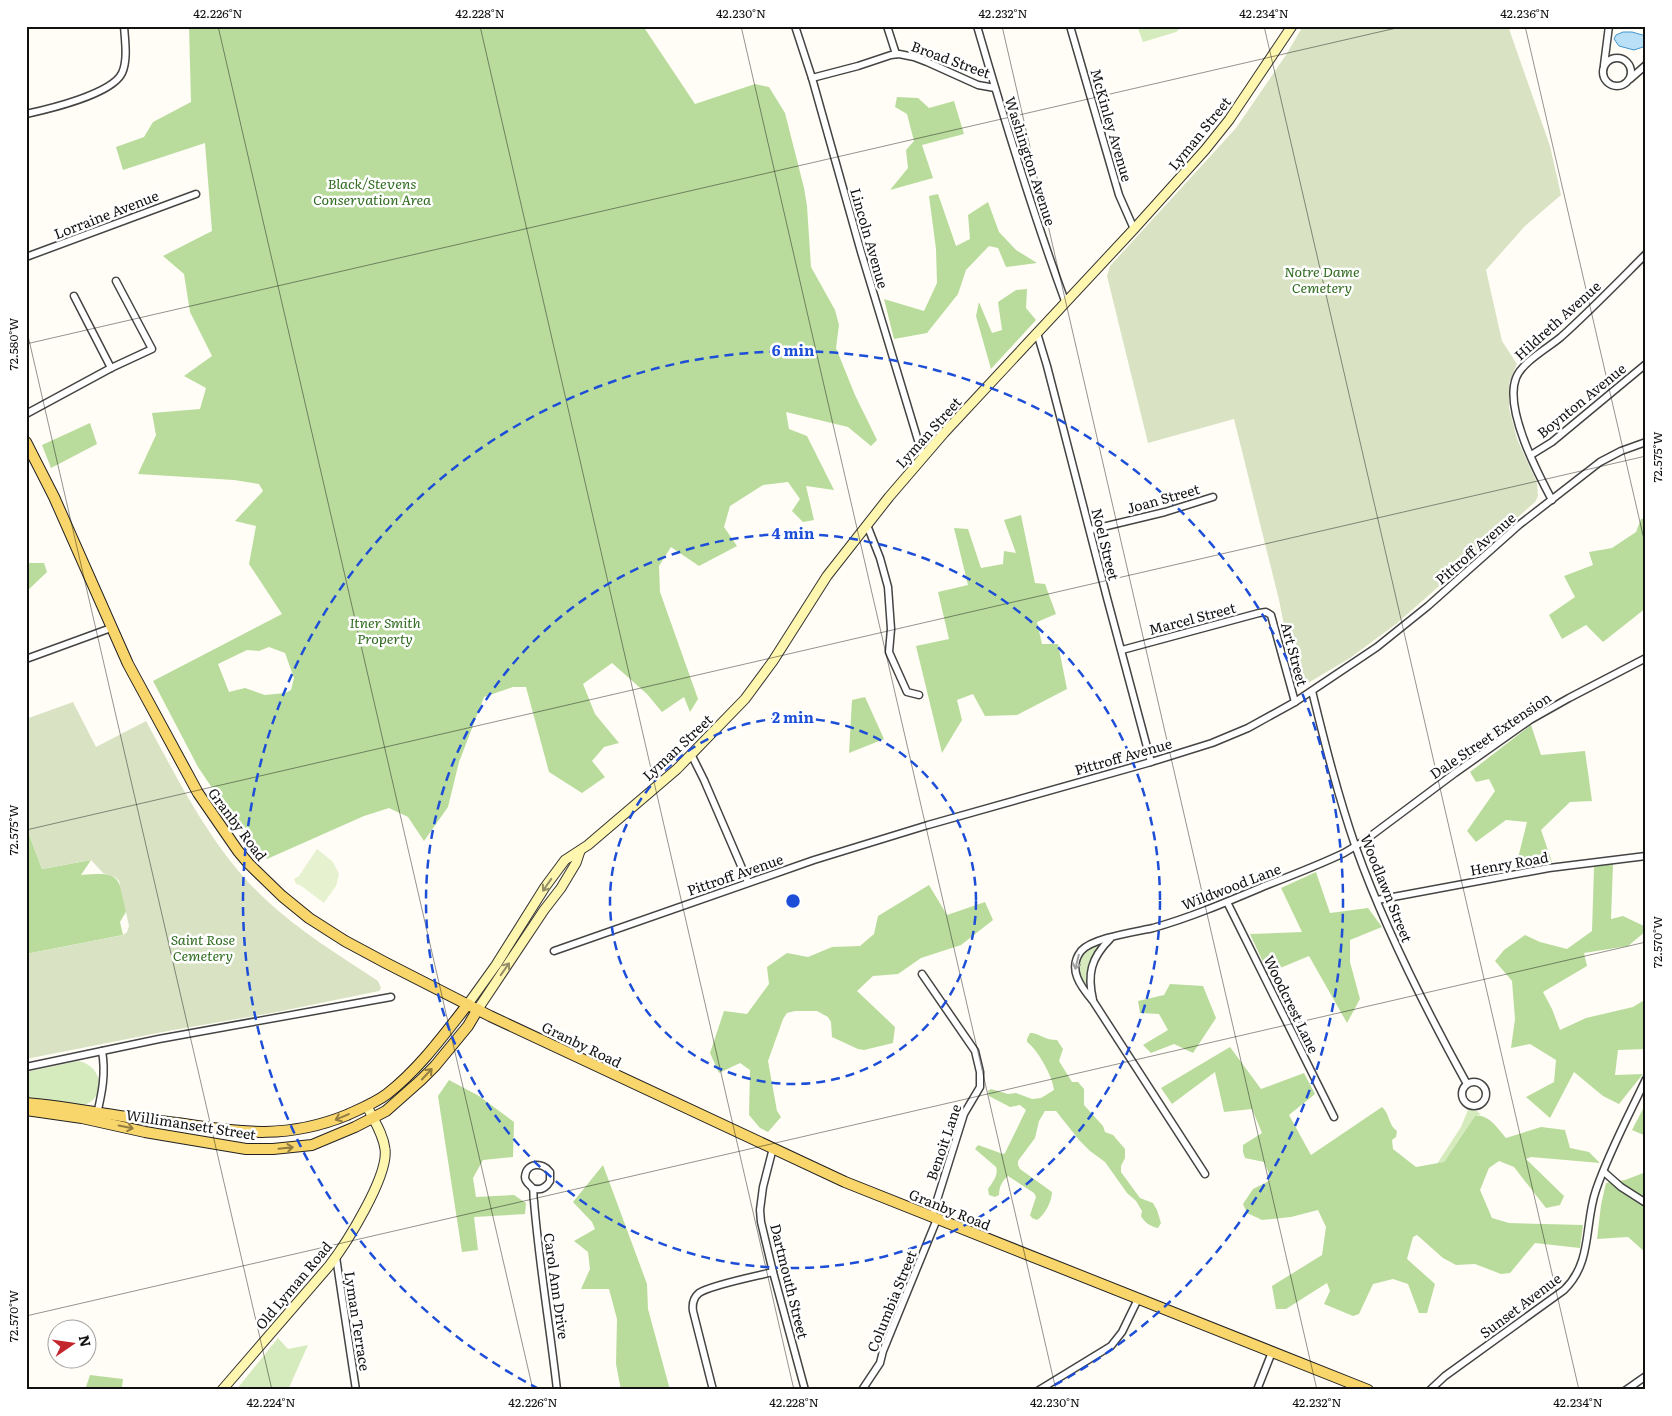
<svg xmlns="http://www.w3.org/2000/svg" width="1672" height="1416" viewBox="0 0 1672 1416" font-family="Literata,serif">
<style>
.green{fill:#d5ebbd}
.forest{fill:#b9dc9c;fill-rule:evenodd}
.cemetery{fill:#d9e3c4}
.pitch{fill:#e6f2cf}
.water{fill:#b9e0f7;stroke:#3f96cf}
.lines{fill:none;stroke-linecap:round;stroke-linejoin:round}
.minor-casing{stroke:#444;stroke-width:9}
.secondary-casing{stroke:#333;stroke-width:11}
.primary-casing{stroke:#222;stroke-width:12}
.minor{stroke:#fff;stroke-width:6}
.secondary{stroke:#fff6b0;stroke-width:9}
.primary{stroke:#f9d66b;stroke-width:10}
.oneway{stroke:#948f68}
.oneway2{stroke:#a0a0a0}
.oneway3{stroke:#917d42}
.ticks{fill:none;stroke:#111;stroke-width:1;stroke-opacity:0.45}
.ring{fill:none;stroke:#1d4ed8;stroke-width:2.5;stroke-dasharray:9 6}
.labels{text-anchor:middle;dominant-baseline:central;stroke-width:5;stroke-linejoin:round;paint-order:stroke}
.street-label{font-size:14px;fill:#111;stroke:#fff}
.park-label{font-size:14px;font-style:italic;fill:#2f6b1f;stroke:#fff}
.centre{fill:#1d4ed8;stroke:#fff;stroke-width:2.5}
.ring-label{font-size:15px;text-anchor:middle;font-weight:bold;fill:#1d4ed8;stroke:#fff;stroke-width:5;stroke-linejoin:round;paint-order:stroke}
.neatline{fill:none;stroke:#111;stroke-width:2}
.ticks-label{font-size:12px;text-anchor:middle;fill:#111}
</style>
<rect width="100%" height="100%" fill="#fffdf5"/>
<g class="green">
<polygon points="1137,26 1183,26 1176,32 1143,42"/>
<path d="M1098,944l1,4c-9,11 -13,21 -13,35l-2,1c-15,-15 -3,-33 14,-40z"/>
<path d="M78,1061c25,4 29,37 6,44 -12,3 -44,-4 -58,-6v-27z"/>
<polygon points="1468,1110 1477,1111 1481,1115 1475,1116 1444,1162 1437,1164 1461,1127"/>
<polygon points="278,1338 288,1349 308,1345 288,1390 236,1390"/>
</g>
<g class="forest">
<path d="M189,26h454l52,78 60,-20 14,3 16,26 19,75 3,18 4,61 24,43 4,15 -3,23 19,47 22,45 -6,6 -23,-19 -62,-15 3,17 18,7 27,54 -28,-4 8,34 -11,2 -11,-11 8,-12 -12,-17 -25,3 -33,21 -6,21 13,19 -38,20 -28,-19 -12,19 1,26 38,107 -8,13 -6,-15 -22,15 -15,-18 -35,-31 -29,21 12,30 24,29 -15,4 -12,14 13,16 -23,16 -33,-21 -23,-85h-13l-29,10 -25,65 -11,45 -24,34 -16,-24 -19,-9 -25,8 -97,43 -15,-12 -54,-80 -45,-86 129,-67 -33,-50 7,-38 -21,-5 28,-30 -4,-7 -25,-4 -96,-6 18,-39 -4,-22 48,-4 6,-21 -22,-12 28,-20 -22,-44 -6,-38 -21,-18 49,-25 -7,-88 -82,27 -7,-23 28,-10 9,-15 38,-20zM269,647l16,6 9,25 -3,12 -6,3 -20,2 -20,-7 -16,4 -11,-28 29,-14 12,1z"/>
<polygon points="897,97 918,98 929,108 954,101 964,134 922,145 933,178 890,190 908,168 906,150 914,141 907,114 895,107"/>
<polygon points="938,194 956,246 970,239 968,215 988,202 999,232 1016,250 1037,263 1006,267 998,248 989,246 966,270 958,294 927,333 894,339 884,299 924,311 937,283 936,249 929,196"/>
<polygon points="1027,289 1026,308 1036,320 991,369 976,316 979,302 992,333 1002,330 998,302 1016,290"/>
<polygon points="90,423 97,444 51,468 42,445"/>
<polygon points="1021,515 1035,583 1045,584 1056,614 1037,622 1042,644 1058,644 1067,689 1017,715 985,716 973,694 957,700 962,720 942,753 916,646 949,639 938,592 968,585 954,528 968,529 981,568 1003,564 1004,551 1016,553 1004,520"/>
<polygon points="1646,518 1646,608 1603,642 1586,625 1562,639 1549,615 1575,597 1564,576 1593,565 1589,552 1612,548 1636,532 1641,519"/>
<polygon points="26,563 44,563 47,572 26,592"/>
<polygon points="865,697 884,739 849,753 852,700"/>
<polygon points="1531,725 1541,755 1585,751 1592,801 1570,802 1541,830 1552,862 1519,864 1519,854 1527,822 1506,820 1476,842 1467,831 1495,791 1489,779 1476,782 1470,772"/>
<path d="M26,826l16,43 49,-9 -10,15c39,-3 36,-1 46,35l-7,12 3,13 -97,19z"/>
<polygon points="1613,864 1611,919 1623,916 1646,927 1646,931 1628,946 1584,953 1587,966 1543,992 1552,1009 1560,1030 1586,1018 1633,1007 1646,999 1646,1049 1618,1050 1615,1075 1643,1074 1619,1104 1603,1096 1574,1072 1550,1118 1526,1097 1554,1082 1556,1060 1530,1044 1511,1048 1515,1019 1512,981 1495,961 1504,950 1525,935 1540,942 1567,949 1592,931 1594,867"/>
<polygon points="1316,872 1330,913 1368,908 1382,927 1350,940 1350,962 1360,999 1347,1023 1309,956 1268,973 1250,934 1302,932 1281,888"/>
<polygon points="929,885 947,915 985,902 993,920 961,945 921,958 898,974 873,976 857,991 895,1027 893,1043 864,1050 858,1049 832,1037 831,1022 828,1017 817,1011 795,1011 787,1013 783,1019 768,1061 777,1111 781,1117 768,1132 760,1128 749,1115 750,1070 740,1063 719,1073 710,1053 724,1011 747,1014 769,984 767,967 787,953 808,957 832,947 860,946 874,934 878,916"/>
<polygon points="1170,984 1203,986 1216,1018 1193,1053 1174,1044 1151,1053 1143,1045 1168,1030 1159,1014 1140,1013 1138,1001 1164,995"/>
<path d="M1030,1033c10,0 13,7 27,7l6,9 -4,12 13,21h6l6,7v16l19,21 2,6 8,3 12,14v9l-4,8v6l19,26 13,5 4,7 4,13 -3,5c-7,-1 -14,-6 -17,-12l1,-5 -6,-10 -9,-8 -22,-31 -15,-11 -11,-11 -23,-29h-11l-6,10 -4,17 -17,23v4l2,4 32,23c0,9 -7,23 -15,28l-5,-2 -2,-3 6,-18 -2,-4 -26,-17c-6,5 -9,11 -9,19l-4,2 -6,-2 -1,-6c4,-6 11,-14 8,-22l-21,-18 3,-4 25,9 2,-1 21,-43 -6,-5 -10,2 -21,-11 -1,-5 3,-2 17,5 8,-1 16,6 9,-1 13,-8c-1,-13 -16,-40 -27,-48v-3z"/>
<path d="M1230,1047l31,42 43,-16 11,21 -26,21 22,40 71,-48c8,7 6,18 15,24l-1,6 -4,3 1,9 23,18 28,-5 31,-46c14,-2 22,12 31,22l35,-11 24,3 5,18 19,4 11,11 -69,-6 -5,2 38,37 -4,9 -14,3 -32,-41 -15,-6 -10,7 -9,22 12,28 17,5 74,2 -3,23 -45,-5 -25,30 -9,1 -26,-10 -19,1 -13,-7 -26,-23 -4,2 -6,22 28,25 -8,29h-8l-11,-29 -15,-5 -20,5 -14,30 -6,2 -29,-12 6,-13 -3,-8 -41,26h-10l-4,-23 50,-31 4,-28 -8,-17 -27,7 -29,3 -15,-7 -4,-9 10,-15 16,-8 1,-5 -6,-14 -19,-4 -2,-6v-7l19,-12 -10,-24 -28,3 -9,-40 -43,32 -11,-16z"/>
<polygon points="449,1080 479,1096 514,1122 513,1157 483,1160 473,1178 476,1197 514,1195 526,1203 525,1214 474,1217 478,1250 462,1252 438,1096"/>
<polygon points="1646,1103 1646,1136 1632,1130"/>
<polygon points="603,1165 647,1284 648,1309 670,1390 621,1390 616,1364 617,1319 609,1289 581,1289 590,1269 588,1252 574,1241 595,1229 592,1222 573,1202"/>
<polygon points="1646,1172 1646,1201 1643,1207 1646,1209 1646,1253 1628,1237 1597,1239 1601,1205 1606,1183 1625,1180"/>
<polygon points="90,1375 123,1379 122,1387 126,1390 85,1390"/>
</g>
<g class="cemetery">
<polygon points="1303,26 1508,26 1550,146 1561,195 1525,226 1486,270 1502,341 1517,364 1509,383 1509,408 1517,439 1537,483 1538,496 1535,502 1396,624 1350,658 1298,689 1296,686 1279,600 1234,419 1148,443 1107,276 1110,266 1236,128 1286,55"/>
<path d="M73,702l23,45 50,-26c34,62 66,128 118,177 35,33 75,57 114,83l3,7 -2,3 -102,21 -109,19 -142,28v-105l97,-19 4,-3 2,-6 -10,-45 -4,-4 -12,-4 -12,-13 -49,9 -16,-43v-107z"/>
</g>
<polygon class="pitch" points="317,849 333,862 339,874 336,886 324,903 300,885 296,884 294,879 299,876"/>
<polygon class="water" points="1623,32 1632,32 1646,36 1646,46 1634,50 1619,46 1614,39 1616,35"/>
<g class="lines">
<defs>
<g id="minor">
<polyline points="795,26 812,78 861,252 923,457"/>
<polyline points="887,26 896,54"/>
<path d="M977,26c27,93 55,185 88,275"/>
<polyline points="1070,26 1119,195 1134,229"/>
<circle cx="1617" cy="72" r="14"/>
<polyline points="1604,65 1609,26"/>
<polyline points="812,78 858,66 891,55 899,54 914,57 927,62 978,85 995,88"/>
<polyline points="1630,79 1646,65"/>
<path d="M26,114c23,-5 86,-20 96,-41 6,-13 3,-32 2,-47"/>
<polyline points="26,257 196,194"/>
<polyline points="74,296 111,368"/>
<polyline points="1037,333 1047,366 1107,598 1151,762"/>
<polyline points="26,414 111,368 152,349 116,281"/>
<polyline points="1531,455 1552,442 1646,364"/>
<path d="M1552,500c-15,-28 -48,-91 -36,-122 6,-16 32,-30 45,-41 29,-26 57,-55 85,-83"/>
<polyline points="867,525 880,558 888,587 891,629 889,652 907,692 919,695"/>
<polyline points="1090,530 1165,512 1213,497"/>
<polyline points="1122,650 1259,613 1266,612 1271,615 1274,626 1295,702"/>
<polyline points="26,659 111,628"/>
<path d="M1312,691c13,53 26,105 44,157 29,81 69,160 111,236"/>
<polyline points="692,756 704,780 748,882"/>
<polyline points="1377,900 1549,868 1646,856"/>
<polyline points="1227,902 1334,1117"/>
<polyline points="554,951 814,860 928,825 1151,762 1212,743 1248,728 1295,702 1377,647 1428,606 1519,525 1600,462 1621,451 1646,442"/>
<polyline points="922,974 975,1051 980,1072 980,1087 964,1114 932,1216"/>
<path d="M1093,1000c-6,-26 -2,-42 17,-61"/>
<polyline points="26,1067 159,1039 391,997"/>
<circle cx="1474" cy="1094" r="12"/>
<path d="M97,1114c5,-21 9,-41 5,-63"/>
<polyline points="773,1148 763,1187 760,1210 761,1222 773,1272 805,1390"/>
<polyline points="1604,1172 1621,1187 1646,1203"/>
<path d="M1205,1174l-112,-173c-12,-14 -26,-32 -12,-50 11,-13 54,-19 72,-23 39,-11 76,-27 114,-43 26,-10 52,-20 77,-32l20,-12 91,-68 75,-53 39,-22 77,-40"/>
<path d="M532,1188c8,3 14,0 18,-7v-9c-7,-10 -24,-10 -25,5 0,6 6,8 8,12 1,3 0,9 1,12 5,63 16,126 23,189"/>
<polyline points="336,1257 356,1390"/>
<path d="M713,1390l-20,-79c-1,-7 0,-13 6,-18 12,-8 58,-17 74,-21"/>
<polyline points="862,1390 880,1363 883,1351 937,1219"/>
<polyline points="1039,1390 1111,1346 1122,1332 1138,1299"/>
<polyline points="1257,1390 1272,1352"/>
<path d="M1430,1390l15,-14 119,-86c29,-28 20,-66 32,-100 13,-38 33,-75 50,-111"/>
<polyline points="1626,1390 1646,1376"/>
</g>
<g id="secondary">
<polyline points="468,1004 496,965 545,887 565,860 588,845 677,769 745,699 773,661 827,576 889,497 944,433 1134,229 1205,150 1229,120 1292,26"/>
<polyline points="478,1009 544,910 561,888 576,863 580,851"/>
<path d="M222,1390l107,-124c17,-22 60,-90 56,-117 -2,-16 -12,-30 -18,-43"/>
</g>
<g id="primary">
<polyline points="26,442 54,497 128,664 198,793 238,851 249,864 282,896 309,918 345,941 386,963 490,1016 845,1182 1368,1390"/>
<path d="M26,1103c34,3 68,9 101,14 19,3 38,4 57,7 60,9 104,15 163,-9 13,-6 28,-12 40,-21 32,-25 56,-58 81,-90"/>
<polyline points="26,1110 82,1118 145,1132 246,1149 273,1149 312,1145 355,1127 386,1111 421,1080 435,1066 468,1026 478,1009"/>
</g>
</defs>
<use href="#minor" class="minor-casing"/>
<use href="#secondary" class="secondary-casing"/>
<use href="#primary" class="primary-casing"/>
<use href="#minor" class="minor"/>
<use href="#secondary" class="secondary"/>
<use href="#primary" class="primary"/>
</g>
<defs><path id="oneway-shaft" d="M-6 0H5M1.5-3L5.5 0L1.5 3" fill="none" stroke-width="1.6" stroke-linecap="round" stroke-linejoin="round" transform="scale(1.25)"/></defs>
<g class="oneway">
<use href="#oneway-shaft" transform="translate(547 885) rotate(125)"/>
<use href="#oneway-shaft" transform="translate(505 969) rotate(-55)"/>
</g>
<use class="oneway2" href="#oneway-shaft" transform="translate(1077 962) rotate(104)"/>
<g class="oneway3">
<use href="#oneway-shaft" transform="translate(427 1074) rotate(-47)"/>
<use href="#oneway-shaft" transform="translate(342 1117) rotate(157)"/>
<use href="#oneway-shaft" transform="translate(126 1127) rotate(11)"/>
<use href="#oneway-shaft" transform="translate(286 1148) rotate(-6)"/>
</g>
<path class="ticks" d="M218,26l315,1364M480,26l314,1364M741,26l315,1364M1002,26l315,1364M1264,26l315,1364M1525,26l121,522M26,327l246,1063M26,344l1379,-318M26,830l1620,-374M26,1316l1620,-374"/>
<g class="ring">
<circle cx="793" cy="901" r="183"/>
<circle cx="793" cy="901" r="367"/>
<path d="M539 1389A550 550 0 1 1 1047 1389"/>
</g>
<g class="labels">
<g class="street-label">
<text transform="translate(951 59) rotate(20)">Broad Street</text>
<text transform="translate(1112 125) rotate(74)">McKinley Avenue</text>
<text transform="translate(1199 133) rotate(-51)">Lyman Street</text>
<text transform="translate(1031 161) rotate(72)">Washington Avenue</text>
<text transform="translate(106 214) rotate(-21)">Lorraine Avenue</text>
<text transform="translate(870 238) rotate(74)">Lincoln Avenue</text>
<text transform="translate(1557 320) rotate(-42)">Hildreth Avenue</text>
<text transform="translate(1581 400) rotate(-39)">Boynton Avenue</text>
<text transform="translate(928 432) rotate(-48)">Lyman Street</text>
<text transform="translate(1163 498) rotate(-16)">Joan Street</text>
<text transform="translate(1106 544) rotate(76)">Noel Street</text>
<text transform="translate(1475 548) rotate(-41)">Pittroff Avenue</text>
<text transform="translate(1192 618) rotate(-15)">Marcel Street</text>
<text transform="translate(1295 654) rotate(75)">Art Street</text>
<text transform="translate(1490 735) rotate(-34)">Dale Street Extension</text>
<text transform="translate(677 747) rotate(-43)">Lyman Street</text>
<text transform="translate(1123 756) rotate(-16)">Pittroff Avenue</text>
<text transform="translate(238 824) rotate(53)">Granby Road</text>
<text transform="translate(1509 863) rotate(-10)">Henry Road</text>
<text transform="translate(735 874) rotate(-19)">Pittroff Avenue</text>
<text transform="translate(1231 886) rotate(-21)">Wildwood Lane</text>
<text transform="translate(1387 888) rotate(68)">Woodlawn Street</text>
<text transform="translate(1292 1004) rotate(64)">Woodcrest Lane</text>
<text transform="translate(582 1044) rotate(26)">Granby Road</text>
<text transform="translate(191 1124) rotate(9)">Willimansett Street</text>
<text transform="translate(943 1142) rotate(-71)">Benoit Lane</text>
<text transform="translate(950 1209) rotate(22)">Granby Road</text>
<text transform="translate(790 1281) rotate(76)">Dartmouth Street</text>
<text transform="translate(293 1285) rotate(-50)">Old Lyman Road</text>
<text transform="translate(557 1286) rotate(82)">Carol Ann Drive</text>
<text transform="translate(891 1301) rotate(-68)">Columbia Street</text>
<text transform="translate(1520 1305) rotate(-37)">Sunset Avenue</text>
<text transform="translate(358 1321) rotate(81)">Lyman Terrace</text>
</g>
<g class="park-label">
<text x="372" y="183">Black/Stevens<tspan x="372" dy="16">Conservation Area</tspan></text>
<text x="1322" y="271">Notre Dame<tspan x="1322" dy="16">Cemetery</tspan></text>
<text x="385" y="622">Itner Smith<tspan x="385" dy="16">Property</tspan></text>
<text x="203" y="939">Saint Rose<tspan x="203" dy="16">Cemetery</tspan></text>
</g>
</g>
<circle cx="793" cy="901" r="8" class="centre"/>
<g class="ring-label">
<text x="793" y="356">6 min</text>
<text x="793" y="539">4 min</text>
<text x="793" y="723">2 min</text>
</g>
<rect width="1672" height="1416" fill="none" stroke="#ffffff" stroke-width="55"/>
<g transform="translate(72 1344) rotate(77)"><circle r="24" fill="#ffffff" stroke="#a0a0a0"/>
<path d="M0-4L9 19L0 12L-9 19Z" fill="#c4262e"/>
<text y="-8" font-size="14" font-weight="bold" text-anchor="middle" fill="#111111">N</text>
</g>
<rect x="28" y="28" width="1616" height="1360" class="neatline"/>
<g class="ticks-label">
<text x="218" y="18">42.226°N</text>
<text x="480" y="18">42.228°N</text>
<text x="741" y="18">42.230°N</text>
<text x="1003" y="18">42.232°N</text>
<text x="1264" y="18">42.234°N</text>
<text x="1525" y="18">42.236°N</text>
<text transform="translate(14 344) rotate(-90)" y="4">72.580°W</text>
<text transform="translate(1658 457) rotate(-90)" y="4">72.575°W</text>
<text transform="translate(14 830) rotate(-90)" y="4">72.575°W</text>
<text transform="translate(1658 942) rotate(-90)" y="4">72.570°W</text>
<text transform="translate(14 1316) rotate(-90)" y="4">72.570°W</text>
<text x="271" y="1407">42.224°N</text>
<text x="533" y="1407">42.226°N</text>
<text x="794" y="1407">42.228°N</text>
<text x="1055" y="1407">42.230°N</text>
<text x="1317" y="1407">42.232°N</text>
<text x="1578" y="1407">42.234°N</text>
</g>
</svg>
